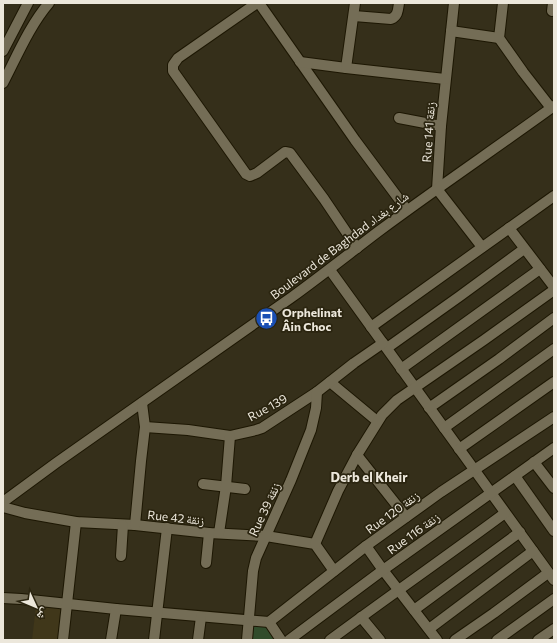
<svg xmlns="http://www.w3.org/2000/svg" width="557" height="643" viewBox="0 0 557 643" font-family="Commissioner,'Noto Naskh Arabic',sans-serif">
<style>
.built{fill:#40371a}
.green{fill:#314c2b}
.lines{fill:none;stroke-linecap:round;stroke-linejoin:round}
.minor-casing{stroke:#1d1703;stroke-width:12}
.minor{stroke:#746d56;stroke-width:10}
.labels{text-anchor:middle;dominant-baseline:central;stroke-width:3.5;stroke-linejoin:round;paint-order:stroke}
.street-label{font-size:12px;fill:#ece7db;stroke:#2b2510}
.poi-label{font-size:12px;font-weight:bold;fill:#ece7db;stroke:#2b2510;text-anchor:start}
.neighbourhood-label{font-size:13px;font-weight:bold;fill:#ece7db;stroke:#2b2510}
</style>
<rect width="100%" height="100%" fill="#352f1a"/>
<polygon class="built" points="36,606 64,609 61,640 32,640"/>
<polygon class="green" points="251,625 268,627 277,640 249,640"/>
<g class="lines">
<defs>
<g id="minor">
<polyline points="257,3 178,58 173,65 173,71 246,174 250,176 257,173 285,152 290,153 324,199 357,248"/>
<polyline points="259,3 355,140 407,210"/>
<polyline points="454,3 441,126 437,189 482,247"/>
<polyline points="503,3 499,38 523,72 551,108"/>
<polyline points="552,11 553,3"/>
<path d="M354,16l37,3c7,-3 7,-9 8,-16"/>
<polyline points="451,31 499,38"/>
<polyline points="3,51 28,3"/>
<polyline points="300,62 346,68 445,79"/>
<polyline points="346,68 355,3"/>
<path d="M3,83c14,-27 27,-58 46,-80"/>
<polyline points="399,118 441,126"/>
<polyline points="509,228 554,287"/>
<polyline points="330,270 554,580"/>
<polyline points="371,327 554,196"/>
<polyline points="387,348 460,296 524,249"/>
<polyline points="401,369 540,269"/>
<polyline points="330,382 377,421"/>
<polyline points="429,408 499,359 554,318"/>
<polyline points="145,427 188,430 230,436 256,430 262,428 317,392 354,363 383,343"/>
<polyline points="444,428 554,349"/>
<polyline points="459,449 554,382"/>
<polyline points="357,455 406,517"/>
<polyline points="534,462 554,488"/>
<polyline points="515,476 554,531"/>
<polyline points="203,484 245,489"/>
<path d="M3,502l53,-39 236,-166c29,-21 58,-44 87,-66 58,-43 117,-83 175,-125"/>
<polyline points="3,507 25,513 76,522 135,525 209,533 266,536 315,544 334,571"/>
<polyline points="135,525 141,461 145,427 142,403"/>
<polyline points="219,533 226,486 230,436"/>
<polyline points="315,544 338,491 357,455 382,415 397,400 484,340 554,290"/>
<polyline points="366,546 383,570 437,640"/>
<polyline points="121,556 123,525"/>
<polyline points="206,563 209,533"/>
<polyline points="3,598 21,599 116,609 269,622"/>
<polyline points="414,610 520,532"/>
<polyline points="361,617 380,640"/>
<polyline points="269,622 366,546 441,492 554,417"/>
<polyline points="269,622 281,640"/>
<polyline points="429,629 533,551"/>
<polyline points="63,640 76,522"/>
<polyline points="111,640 116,609"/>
<polyline points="154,640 167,528"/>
<polyline points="198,640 201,617"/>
<polyline points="247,640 253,571 256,558 291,480 311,430 316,408 317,392"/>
<polyline points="289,640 383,570 554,448"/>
<path d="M330,640c58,-43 117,-84 175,-127"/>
<polyline points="455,640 494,613 548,573"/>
<polyline points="497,640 554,599"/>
<polyline points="538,640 554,629"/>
</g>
</defs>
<use href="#minor" class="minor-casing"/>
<use href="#minor" class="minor"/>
</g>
<defs>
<symbol id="bus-disc" viewBox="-11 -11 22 22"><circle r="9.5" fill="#1a4fb4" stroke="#2b2510"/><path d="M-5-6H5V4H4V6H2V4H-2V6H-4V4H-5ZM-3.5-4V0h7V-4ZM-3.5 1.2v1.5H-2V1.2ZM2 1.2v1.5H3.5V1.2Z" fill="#fff"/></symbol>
</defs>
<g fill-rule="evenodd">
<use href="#bus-disc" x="254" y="306" width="25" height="25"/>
</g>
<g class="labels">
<g class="street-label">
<text transform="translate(428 132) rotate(-86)">Rue 141 زنقة</text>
<text transform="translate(339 245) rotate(-37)">Boulevard de Baghdad شارع بغداد</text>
<text transform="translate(267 407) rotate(-29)">Rue 139</text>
<text transform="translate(264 509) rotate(-65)">Rue 39 زنقة</text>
<text transform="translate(392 512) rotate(-36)">Rue 120 زنقة</text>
<text transform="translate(176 517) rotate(6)">Rue 42 زنقة</text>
<text transform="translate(413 533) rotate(-36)">Rue 116 زنقة</text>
</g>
<g class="poi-label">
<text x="282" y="312">Orphelinat<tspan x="282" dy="14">Âin Choc</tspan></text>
</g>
<g class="neighbourhood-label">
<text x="369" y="477">Derb el Kheir</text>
</g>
</g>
<rect width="557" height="643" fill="none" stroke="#ece7db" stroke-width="8"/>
<g transform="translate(36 607) rotate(134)" stroke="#2b2510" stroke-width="3" paint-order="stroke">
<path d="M0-3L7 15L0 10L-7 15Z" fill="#ece7db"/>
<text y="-6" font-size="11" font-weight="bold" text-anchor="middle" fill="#ece7db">ش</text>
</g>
</svg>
